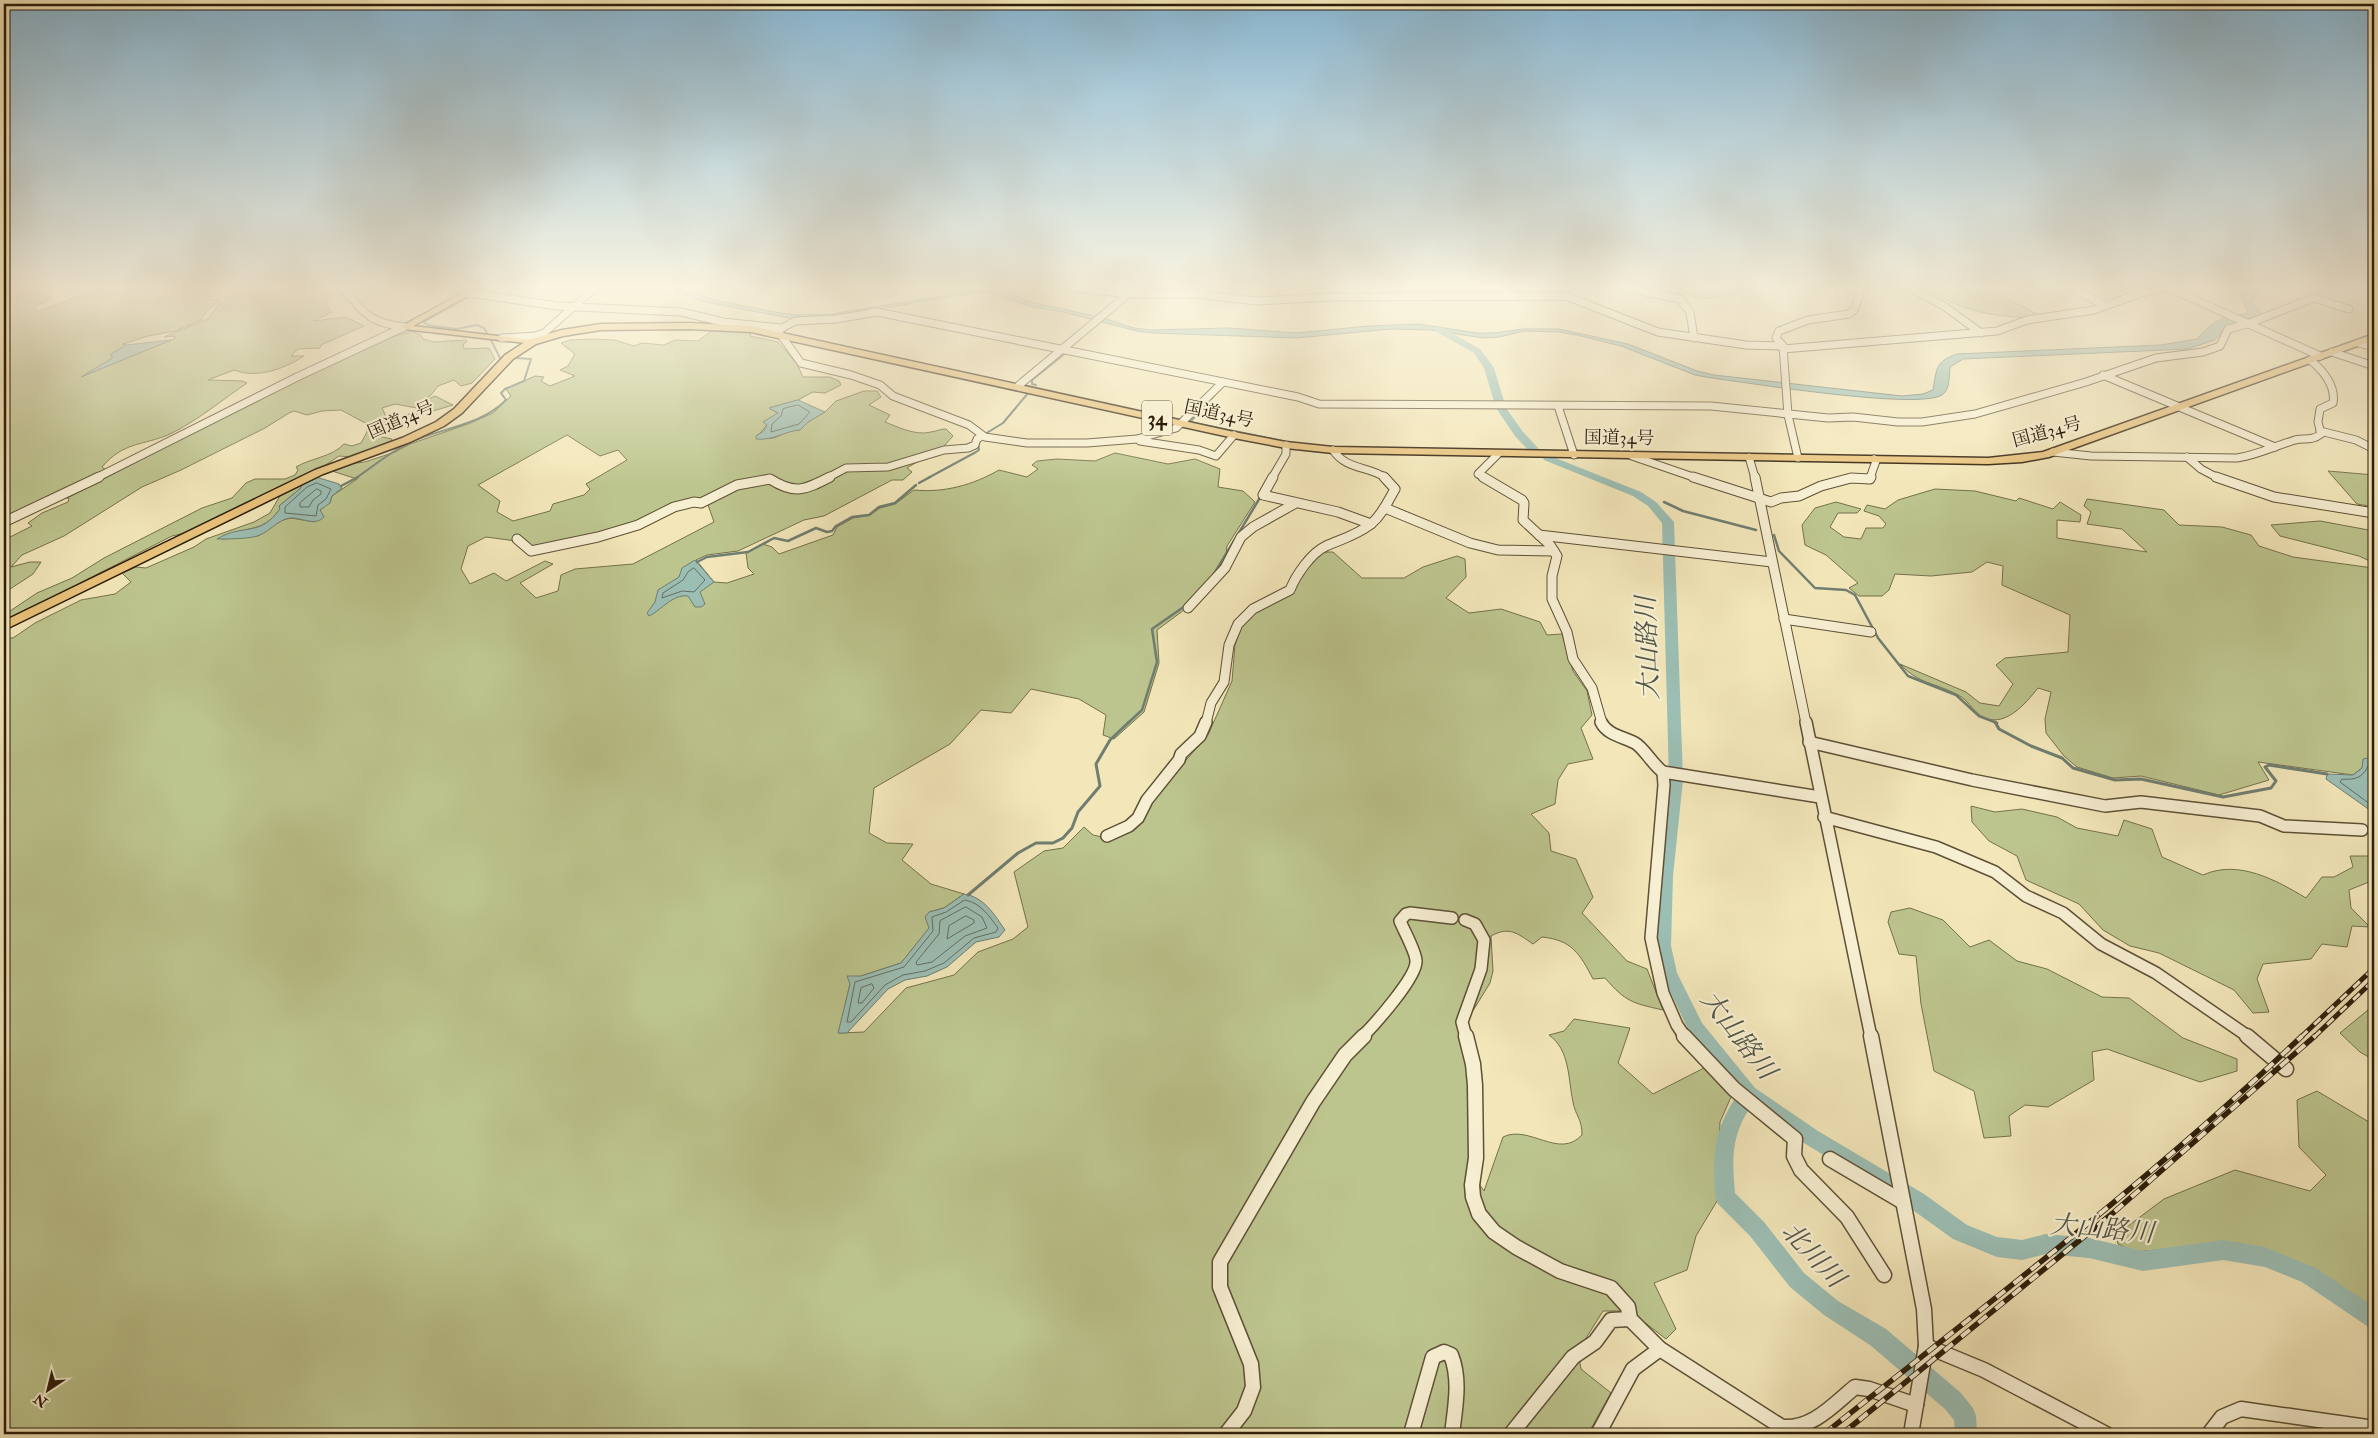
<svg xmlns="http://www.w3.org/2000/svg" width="2378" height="1438" viewBox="0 0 2378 1438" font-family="'IM FELL Double Pica','Noto Serif JP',serif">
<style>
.green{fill:#bdc58e;stroke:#74714c;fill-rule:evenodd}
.water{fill:#9cbfb5;stroke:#6f7e71}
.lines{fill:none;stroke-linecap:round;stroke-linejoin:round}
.shore{stroke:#646e60;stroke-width:1}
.stream-far2{stroke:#6f7e71;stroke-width:2}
.stream-far1{stroke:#6f7e71;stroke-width:2.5}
.stream{stroke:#6f7e71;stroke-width:3}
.river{fill:#9cbfb5;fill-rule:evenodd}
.minor-far3-casing{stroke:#5e5036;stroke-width:9}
.minor-far2-casing{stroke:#5e5036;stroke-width:11}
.minor-far1-casing{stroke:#5e5036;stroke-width:14}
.minor-casing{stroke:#5e5036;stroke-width:17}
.major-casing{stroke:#2c1d0a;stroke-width:3}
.highway-casing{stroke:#2c1d0a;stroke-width:3}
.minor-far3{stroke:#f7efd2;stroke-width:7}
.minor-far2{stroke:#f7efd2;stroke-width:9}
.minor-far1{stroke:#f7efd2;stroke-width:11}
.minor{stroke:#f7efd2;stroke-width:14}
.major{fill:#eac47d;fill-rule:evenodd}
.highway{fill:#eac47d;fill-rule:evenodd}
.rail-far1-casing{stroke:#2c1d0a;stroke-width:5}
.rail-casing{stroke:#2c1d0a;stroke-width:5.5}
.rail-far1{stroke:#f7efd2;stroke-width:3;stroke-dasharray:9;stroke-linecap:butt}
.rail{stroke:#f7efd2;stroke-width:4;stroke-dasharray:11;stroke-linecap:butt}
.labels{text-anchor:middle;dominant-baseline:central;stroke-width:4.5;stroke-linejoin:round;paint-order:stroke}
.far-street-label{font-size:18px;fill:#2c1d0a;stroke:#f7efd2}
.shield{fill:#f7efd2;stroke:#695c46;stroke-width:1}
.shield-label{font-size:20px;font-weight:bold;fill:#2c1d0a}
.near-water-label{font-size:26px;font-style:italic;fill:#535646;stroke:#f7efd2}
</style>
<rect width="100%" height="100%" fill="#f3e7ba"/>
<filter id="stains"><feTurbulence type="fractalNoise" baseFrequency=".004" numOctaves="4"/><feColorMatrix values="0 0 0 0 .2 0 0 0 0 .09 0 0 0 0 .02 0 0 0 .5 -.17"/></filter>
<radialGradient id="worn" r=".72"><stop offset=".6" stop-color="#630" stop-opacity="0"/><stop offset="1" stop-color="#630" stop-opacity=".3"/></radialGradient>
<g class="green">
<path d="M4,286h57l-17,7 7,6 -17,8 4,5 48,-19 8,-7h116v4l3,5 -7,5h14l-12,10 -7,10 -26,11 -27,5 -25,8 3,1 -16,10 3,2 -2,2 -28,17 91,-37 1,-3 -11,1 44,-18 7,-10 25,-23h72l17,9c-1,7 -5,11 3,17l-18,9 32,-4 18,9 -43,19 -1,3 -22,1 -7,7h13c-20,13 -47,23 -70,14l-26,10 34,1 5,2c-25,17 -50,38 -77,51 -27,12 -46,7 -68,33l4,3 -102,49z"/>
<path d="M1678,286h78c-25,7 -57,24 -78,0z"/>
<path d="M1919,286h55l28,10 35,18 -3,4c-25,-1 -49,-3 -73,-12 -14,-5 -27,-14 -42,-20z"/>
<path d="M713,330l38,2 -1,4 28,6 19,22 6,13h27l9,4 2,4 -16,8 -12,-1 -15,8 -29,8 9,5c-10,7 -12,17 -22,23l3,3 15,-1 16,-7 10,-1 8,-8 17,-10 11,-11 28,-10h13l4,6 -12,8 21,10 -5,7c13,5 31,14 46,10 6,-1 9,-3 15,-3l7,7 -9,10 -37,22 5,4 -9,8h-11l-68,36 -20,4 -66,31 -31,4 -11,5 18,22 13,1 27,-9 -6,-6 -2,-15 17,-9 9,3 7,7 54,-19 4,-8 16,-9 17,-3 10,-7 15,-4 19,-14c30,3 59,-5 85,-20l28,7 11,-8 -6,-4 5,-4 20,-2 38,2 20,-8 53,11 27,-5 25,10 -2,18 25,4 12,11 -28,44 -2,16 -41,48 -27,20 2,33 -15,49 -30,27 -11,-4 3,-20 -27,-16 -48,-10 -20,24 -30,-3 -31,34 -76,44 -5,45 18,10 26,1 -11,16 29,24 33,10 -20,14 -15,4 1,16 -29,35 -40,13 -11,8 -11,49 25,-1 42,-44 48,-13 24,-23 35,-13 15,-12 -14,-55 30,-21 19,-3 21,-21 9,8 19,4 47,-48 49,-56 24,-54 3,-36 7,-20 13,-14 16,-10 32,-28 18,-21h12l29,26h42l19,-11 34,-11 8,3 1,18 -20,21 23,15 32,-4 39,13 7,13 15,-1 11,37 14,20 5,24 -11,13 12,31 -25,5 -10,16 -3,24 -24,10 18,19 2,18 25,8 17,38 -11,16 45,48 20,8 16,41c-31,-7 -37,-8 -58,-32l-12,1c-13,-25 -21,-39 -51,-42l-9,7c-16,-11 -24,-18 -42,-8l2,35 -3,12 -27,44 17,158 4,6 19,-54c26,-13 56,23 79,-2 0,-17 -7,-20 -9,-33 -5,-24 -3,-52 -24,-67l15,-4 10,-12 56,9 -12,35 35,31 51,-26 27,29 -11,25 -3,79 -21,35 -9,34 -33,13 22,46 -10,10 -36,-28h-27l-25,40 3,18 30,24 -23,41h-1584v-796h9l22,-15 46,-23 34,-6 16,-12 -9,-9 14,-6 10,1 48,-21 12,-8 48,-17 16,-9 11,-19 20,-10v4l-22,18 1,3c-20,27 -33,14 -58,30l36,-3 24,-16 9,-2 24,4 7,-15 8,-4 2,-7 25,-17 -25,-8 16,-7 17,-2 30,-10 15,-8 58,-20 25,-11 18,-17 -5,-7 29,-13 9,1 -3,4 9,5 25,-10 -15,-6 8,-4 7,-12 -14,-11 9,-3 23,-1 22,1 19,6 8,-3 22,2 11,-5 23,1zM567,435l33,21 18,-6 9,10 -41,24 4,5 -6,6 -31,9 -3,7 -37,10 -16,-9 3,-11 -22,-16zM695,499l12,3 7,20 -81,42 -58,5 -14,6 -3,16 -22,7 -16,-15 33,-19 -8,-3 -39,20 -12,-8 -24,11 -9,-15 7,-23 18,-9 30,4 11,9 72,-15 48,-15z"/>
<path d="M412,331l9,4 2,4 11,3 32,-2 1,2 -4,2 1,5 25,-1 6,11 -23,24 -11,3 -7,-6 -16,6 -8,10 -13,7 2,3 -2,2 -22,-4 -13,4 3,6v15l-7,7 14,3 -3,5 -37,13 -13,-1 -18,12 -135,65 -14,3 -168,86v-7l33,-22 35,-15 32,-20 98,-50 30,-10 14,-15 9,-4h30l10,-4 3,-5 -2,-3c15,-9 36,-10 48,-23l8,2 9,-3 6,-11v-8l-26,-14 -19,1 -15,4 -13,-4 -5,2 -24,15 -84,42 -39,17 -78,49 -42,19 -11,12 19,-5h11l-8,12 -29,19v-53l28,-14 -4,-3 14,-10 26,-11 1,-3 -2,-1 236,-122 88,-39z"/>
<polygon points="435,396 453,405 433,411 422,402"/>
<polygon points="415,412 420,419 392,427 391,420"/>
<polygon points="2328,471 2374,475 2374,507 2357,504"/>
<path d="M1935,489l40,2 41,10 3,-3 34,11 7,-7 21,13 -1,7 -23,-2v18l90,14 -25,-23 -35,-5 4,-12 -7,-6 3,-7 77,11 15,15 43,2 29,8 8,11 34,11 80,11 1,-2v195l-6,-3 -6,10 -9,7 -95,-13 11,18 -50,15 -78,-19 -28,2 -36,-11 -13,-11 -18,-23 -1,-14 6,-27 -13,-4c-12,15 -34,42 -57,28 -9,-6 -14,-17 -23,-21 -24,-13 -38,-10 -58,-31l66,28 14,11 19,3 14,-22 -17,-19 9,-7 63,-6 2,-37 -68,-30 1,-19 -16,-4 -15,10 -41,4 -36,-2 -6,16 -7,6h-23l-10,-8 9,-5 -32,-28 -21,-10 -3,-20 13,-17 21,-6 25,7 -4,4h-19l-8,14 14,10 17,2 5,-11h17l3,-4 -7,-8 -15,-5 3,-6 18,4 13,-9z"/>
<polygon points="2320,521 2374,531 2374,563 2359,556 2280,536 2271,525"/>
<path d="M1971,806l24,6 27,-3 35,8 20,11 41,8 6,-16 28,9 10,28 41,18c35,-16 73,5 103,23l16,-21h12l19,-10 -3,-11h24v24l-25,10 2,18 19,19 -18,-1 -5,21 -25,-3 -11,15 -48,5 -6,15 12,33 -16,1 -19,-23 -75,-37 -29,-7 -27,-16 -24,-26 -53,-24 -9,-24 -28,-15 -17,-19z"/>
<polygon points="1910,908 1943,920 1970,947 1989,940 2017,961 2047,969 2102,997 2129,998 2183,1038 2237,1059 2237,1071 2200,1082 2107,1049 2092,1052 2094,1080 2048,1107 2025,1105 2009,1116 2011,1136 1984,1138 1974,1091 1934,1071 1921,1004 1916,956 1899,954 1888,922 1891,912"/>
<polygon points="2374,1005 2374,1060 2360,1052 2340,1033"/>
<polygon points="2317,1091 2374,1125 2374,1309 2367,1307 2314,1268 2238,1243 2135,1252 2118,1244 2116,1235 2164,1199 2235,1170 2310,1191 2326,1175 2299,1147 2297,1100"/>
</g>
<g class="water">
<path d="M666,286h16l28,13 70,14 20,2 31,-1 149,-24 21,1 34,12 68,15 31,10 16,2 79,-2 67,5 72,-7 50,-2 59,9h17l29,-4h36l69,15 69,27 17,4 188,21 21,-2 10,-4c4,-22 2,-28 24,-36l204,-9 36,-6c16,-18 24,-22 48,-25l3,-3 -8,-15 7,-10h17l-4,1 -8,15 11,14 -2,3 -35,7 -11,14 -28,9 -224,10 -13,8c-1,9 0,23 -8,28 -25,15 -192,-12 -230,-17l-17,-3 -74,-29 -44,-11 -18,-3 -34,-1 -26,6 -15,1 -54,-8 -39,-1 -94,9 -146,-5 -14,-2 -74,-19 -35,-6 -34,-13 -15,-1 -148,25 -37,2 -94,-18z"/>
<polygon points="171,340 81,377 111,359 113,357 110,355 126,345"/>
<path d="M798,400l27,12 -17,10 -8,8c-15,1 -28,11 -44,9v-3l8,-5 3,-6 -4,-3 15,-9 -9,-5z"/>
<path d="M316,477l23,7 3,4 -10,8 -2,7 -10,7 4,7c-9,10 -23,0 -34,1 -12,2 -19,12 -30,17 -8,4 -33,4 -43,4 26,-16 42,-1 63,-30l-1,-3 22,-18v-4z"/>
<path d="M695,560l19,22 -14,10 5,12 -4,3h-6l-7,-11c-16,-2 -26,14 -39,20l-2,-3 8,-11 3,-12 21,-13 3,-9z"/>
<polygon points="2368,758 2374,761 2374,813 2326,779 2327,774 2353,775 2362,768 2363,759"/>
<path d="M964,894c20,3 30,20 41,36l-6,7 -23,5 -29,25 -20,9 -22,4 -17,9 -41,44h-9l12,-49 -3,-8h14l40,-13 28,-35 -4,-11 4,-5 15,-4z"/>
</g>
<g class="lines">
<g class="shore">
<polygon points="798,405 810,412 799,424 771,432 772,424 781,416 783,409"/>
<polygon points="317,483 331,489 326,499 318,505 316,516 285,513 285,507 307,487"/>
<polygon points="317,489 321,491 321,494 313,500 309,507 300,507 300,503"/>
<polygon points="694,568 705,580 694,592 682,591 662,598 663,593 683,580 688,572"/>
<path d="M2374,765l-6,1c-5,12 -14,14 -26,13l-2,3 34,25"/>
<path d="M965,900c16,3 24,16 33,28l-2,4 -22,6 -30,25 -19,8 -22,4 -18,10 -34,37h-4l8,-40 49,-15 29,-36 -1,-14 14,-5z"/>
<polygon points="966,907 982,917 987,928 965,936 932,962 917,965 916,962 939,934 940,921"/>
<polygon points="966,916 974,920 974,923 947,939 949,926"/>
<polygon points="872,984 874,988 862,1003 858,1003 861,988"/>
</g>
<g class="stream-far2">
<polyline points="478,292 488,286"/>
<polyline points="470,296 423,322 428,325 456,329 477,325 484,328 487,333"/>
<polyline points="491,340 500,358"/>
<polyline points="1036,385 1032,384 1032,380 1067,352"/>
<polyline points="1220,389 1190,422 1283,441"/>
<polyline points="985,434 1003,423 1029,392"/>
<path d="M356,478c19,-13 39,-30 62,-39 31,-12 64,-15 88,-39l-5,-7 4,-4 19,-8 7,-22 -15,-1"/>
<polyline points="928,478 976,452 979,450 978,443"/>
</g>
<g class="stream-far1">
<polyline points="919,483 930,477"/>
<polyline points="341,486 358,477"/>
<polyline points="1664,502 1683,511 1756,530"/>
<polyline points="1774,535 1779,551 1815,588 1846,590 1855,595 1878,638 1908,676 1956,695 1979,716 1997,723"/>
<polyline points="697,562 707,557 748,552 774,538 788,541 816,528 827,532 832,531 836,526 852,517 869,515 879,507 895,503 916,485"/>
<polyline points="1214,574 1261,496"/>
<polyline points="1128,723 1142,710 1157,662 1152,629 1185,606"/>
</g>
<g class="stream">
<polyline points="1995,722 1999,729 2031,746 2062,758 2073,768 2115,780 2141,779 2223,797 2271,788 2276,781 2265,767 2269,765 2327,774"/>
<polyline points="968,895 1018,853 1036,843 1053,843 1063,838 1072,828 1078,812 1100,786 1096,764 1110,740 1129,722"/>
</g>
<g class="river">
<polygon points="1010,286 1021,286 1005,296 999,296 999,292"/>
<polygon points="1435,327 1441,327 1480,349 1494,368 1506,408 1523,432 1539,449 1539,453 1531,453 1515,436 1496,408 1484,368 1474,353 1435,331"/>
<path d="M1548,455l93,37 15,10 18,20 9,258 -10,96 -2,70 6,27 25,50 53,65 63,43 106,63 43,31 30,12 25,3 24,-6 43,4 54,13 80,-11 42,7 51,21 58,39v22l-7,-3 -65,-44 -37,-15 -42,-7 -80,11 -54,-13 -43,-4 -24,6 -25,-3 -44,-18 -43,-31 -106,-65 -53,-37c-20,30 -19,52 -16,87l29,29 40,51 34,28 48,28 75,64 12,15 3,8 1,18h-22l-1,-14 -9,-11 -75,-64 -46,-30 -34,-28 -40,-51 -32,-32 -3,-7c-2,-42 -2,-67 23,-103l-48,-61 -29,-60 -6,-27 2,-70 12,-96 -7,-257 -14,-17 -15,-10 -89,-36 -1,-2z"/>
</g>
<defs>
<g id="minor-far3">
<path d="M340,286c25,26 26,36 64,41"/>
<polyline points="443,286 469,293 557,306 681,312 723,322 781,328"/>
<polyline points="1055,286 1129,294 1197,294 1256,301 1332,297 1566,296 1658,332 1746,345 1783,346"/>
<polyline points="1615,286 1680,299 1690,312 1694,338"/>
<polyline points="1906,286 1944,306 1981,333"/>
<polyline points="2067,286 2107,306"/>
<polyline points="2120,286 2141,293"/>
<polyline points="2169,288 2320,356"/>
<polyline points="773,333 795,321 836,319 877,312 1298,397 1319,404 1711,406 1828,418 1853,417 1898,422 1922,422 1975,414 2086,382 2156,358 2203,352 2220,346 2228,329 2247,324 2314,298 2349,309"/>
<polyline points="781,335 801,363 851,375 880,385 893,396 969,425 985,437 1027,443 1087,443 1137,439 1176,428 1223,382"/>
<polyline points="502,338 535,336 544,333 597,286"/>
<polyline points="2359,343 2374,347"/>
<polyline points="1783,346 1776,338 1779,331 1808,320 1849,314 1854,310 1863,286"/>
<polyline points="1783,346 1788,415 1798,458"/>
<polyline points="1783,349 1997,331 2027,320 2094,310 2141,293 2173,286"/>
<polyline points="2332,352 2374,366"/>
<polyline points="2103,375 2275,447"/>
<polyline points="1018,386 1138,286"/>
<polyline points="1558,406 1574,455"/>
<polyline points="2320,431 2356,440 2374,449"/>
<polyline points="1140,441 1199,450 1216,456 1234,435"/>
<path d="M1333,450c13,20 36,16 53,28"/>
<path d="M2053,452l38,4 146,2c20,-3 38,-12 58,-18 10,-2 17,1 26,-6l-3,-12 2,-13 13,-6c3,-17 -10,-33 -23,-43"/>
<polyline points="1632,456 1696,478"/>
<polyline points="1749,457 1755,478"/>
<polyline points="2187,457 2201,469 2218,478"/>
<polyline points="96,478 297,377 404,327"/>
<polyline points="827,478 846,468 888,467 944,450 968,448 975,445 977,439 982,436"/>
<polyline points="1272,478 1286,454 1286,445"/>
<polyline points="1485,478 1478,474 1498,454"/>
<polyline points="1850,478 1857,478"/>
<polyline points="1870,478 1876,461 1874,459"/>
</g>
<g id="minor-far2">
<polyline points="1273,477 1263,495 1338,512 1371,524"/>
<polyline points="1483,477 1522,500 1524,503 1523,520 1550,545 1557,556 1552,576 1552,599 1567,632 1573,659 1592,688 1602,723"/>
<polyline points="1693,477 1771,502 1781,498 1799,496 1821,486 1851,478 1870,479 1871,477"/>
<polyline points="1755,477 1806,723"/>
<polyline points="2216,477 2274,497 2374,513"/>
<polyline points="1385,508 1470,543 1498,550 1554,551"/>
<polyline points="4,522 99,477"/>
<polyline points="1539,535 1772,562"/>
<path d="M517,539l14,12 67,-14 40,-12 36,-18 20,-5 7,1 36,-18 33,-6c25,16 35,11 60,-2"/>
<polyline points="1188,608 1225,568 1241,537 1253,527 1294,504"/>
<polyline points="1784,619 1871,632"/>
<path d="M1206,723l5,-20 13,-21 5,-37 9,-21 15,-15 37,-19c6,-15 21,-37 36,-44 16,-7 31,-11 45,-22 11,-9 17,-23 24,-35l-11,-12"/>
</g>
<g id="minor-far1">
<path d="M1601,722c6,13 23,15 34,21 9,5 17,21 28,29l157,25"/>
<polyline points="1806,722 1871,1037"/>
<polyline points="1809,742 1972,780 2105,806 2141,802 2260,816 2284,826 2362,830"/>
<polyline points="1663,772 1664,785 1651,938 1663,993 1677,1025 1685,1037"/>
<polyline points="1824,817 1936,847 1995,872 2026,896 2063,913 2101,944 2156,973 2249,1037"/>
<polyline points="1107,836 1129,826 1138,818 1147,800 1179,760 1181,754 1200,736 1206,722"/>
<polyline points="1465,920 1475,924 1484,940 1481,969 1462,1022 1466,1037"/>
<path d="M1362,1037c12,-12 55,-60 54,-76 0,-9 -12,-30 -16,-40l6,-7 4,-1 42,5"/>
</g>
<g id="minor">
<path d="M1466,1036l7,28 2,21 1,73 -4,27 1,12 6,17 15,18 22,15 44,24 51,17 17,19 2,12 30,30 122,78c31,2 51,-22 73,-40l14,2 47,16"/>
<polyline points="1684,1036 1734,1089 1795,1139 1794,1156 1801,1170 1847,1217 1884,1275"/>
<polyline points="1871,1036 1924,1309 1926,1346 1911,1434"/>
<polyline points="2247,1036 2286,1069"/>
<polyline points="1830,1159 1903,1202"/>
<polyline points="1926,1346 1984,1370 2106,1434"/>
<polyline points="1226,1434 1244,1411 1253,1387 1251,1364 1220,1287 1220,1262 1313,1102 1345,1055 1364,1036"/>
<path d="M1411,1434l22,-77 11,-5 7,3c10,25 4,53 1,79"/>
<polyline points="1511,1434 1573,1357 1595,1342 1611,1320 1630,1319"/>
<polyline points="1598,1434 1633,1369 1660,1349"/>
<polyline points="2209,1434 2222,1417 2241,1409 2374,1428"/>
</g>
<polygon id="major" points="475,286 485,286 413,326 532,340 536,342 535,344 404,329 400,327"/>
<polygon id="highway" points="689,323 751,326 1234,432 1286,442 1333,447 1988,458 2043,452 2371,335 2374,334 2374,340 2049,457 2022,462 1988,464 1333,453 1286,448 1234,438 751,332 689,329 601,330 563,336 536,344 513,359 462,413 444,426 410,442 323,474 4,630 4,621 315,470 402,438 436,422 454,409 505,355 528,340 562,330 601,324"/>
</defs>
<use href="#minor-far3" class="minor-far3-casing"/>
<use href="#minor-far2" class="minor-far2-casing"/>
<use href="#minor-far1" class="minor-far1-casing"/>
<use href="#minor" class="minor-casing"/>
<use href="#major" class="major-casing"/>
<use href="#highway" class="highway-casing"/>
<use href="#minor-far3" class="minor-far3"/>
<use href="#minor-far2" class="minor-far2"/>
<use href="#minor-far1" class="minor-far1"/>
<use href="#minor" class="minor"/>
<use href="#major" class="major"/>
<use href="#highway" class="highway"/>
<defs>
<g id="rail-far1">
<polyline points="2301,1037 2374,968"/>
<polyline points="2314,1037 2374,980"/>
</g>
<g id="rail">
<path d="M1824,1434c162,-129 328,-255 478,-398"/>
<polyline points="1842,1434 2113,1213 2315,1036"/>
</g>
</defs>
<use href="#rail-far1" class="rail-far1-casing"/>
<use href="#rail" class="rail-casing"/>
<use href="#rail-far1" class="rail-far1"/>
<use href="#rail" class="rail"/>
</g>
<linearGradient id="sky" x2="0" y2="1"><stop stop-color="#89b8d4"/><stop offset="0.59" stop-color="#faf4e0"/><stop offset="1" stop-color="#faf4e0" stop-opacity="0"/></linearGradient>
<rect width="2378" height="487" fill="url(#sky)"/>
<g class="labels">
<g class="far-street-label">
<text transform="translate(1219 414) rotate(12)">国道34号</text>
<text transform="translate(401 420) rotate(-23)">国道34号</text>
<text transform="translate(2047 432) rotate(-15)">国道34号</text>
<text transform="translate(1619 438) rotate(1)">国道34号</text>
</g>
<rect class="shield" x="1142" y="400.5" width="30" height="35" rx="4"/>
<g class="shield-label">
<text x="1157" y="418">34</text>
</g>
<g class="near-water-label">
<text transform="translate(1648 648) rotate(-92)">大山路川</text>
<text transform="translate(1738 1035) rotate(52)">大山路川</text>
<text transform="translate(2102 1229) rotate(5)">大山路川</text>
<text transform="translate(1813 1255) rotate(47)">北川川</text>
</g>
</g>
<rect width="2378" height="1438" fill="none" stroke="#f3e7ba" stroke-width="20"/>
<rect x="5" y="5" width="2368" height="1428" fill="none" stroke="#2c1d0a" stroke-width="2.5"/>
<rect x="10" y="10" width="2358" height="1418" fill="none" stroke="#2c1d0a"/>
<g transform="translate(48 1390) rotate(215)" stroke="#f7efd2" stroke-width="4" paint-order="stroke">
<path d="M0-4L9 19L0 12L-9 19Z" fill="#2c1d0a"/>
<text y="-8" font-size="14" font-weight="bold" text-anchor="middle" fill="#2c1d0a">N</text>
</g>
<rect width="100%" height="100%" filter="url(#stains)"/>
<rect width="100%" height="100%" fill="url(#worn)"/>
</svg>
